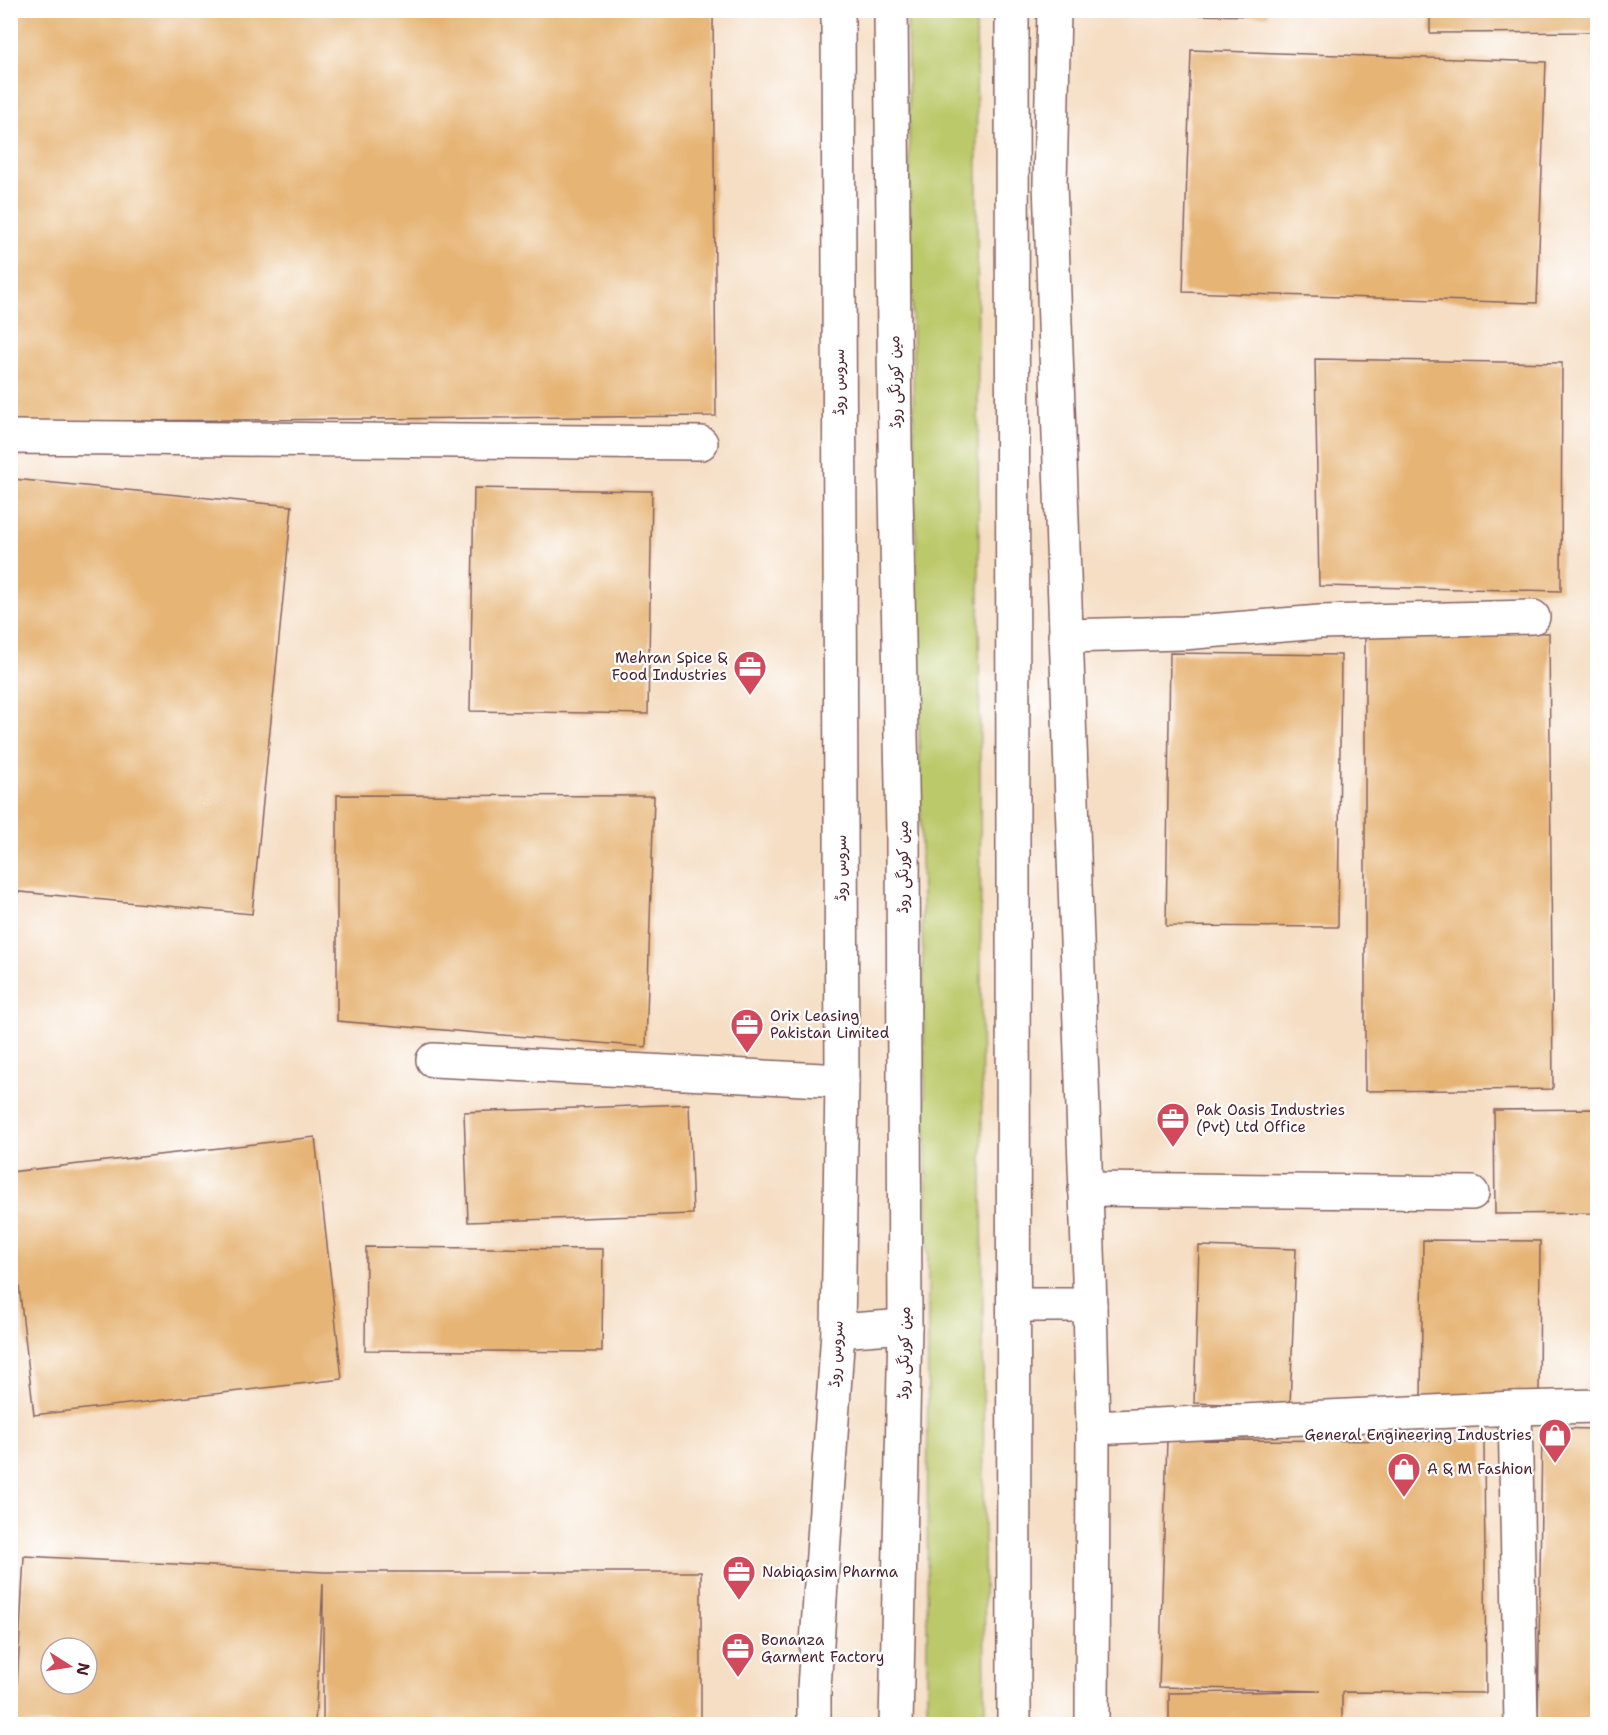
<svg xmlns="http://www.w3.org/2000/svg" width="1608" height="1735" viewBox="0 0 1608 1735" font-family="'Shantell Sans','Playpen Sans Arabic',sans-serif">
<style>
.green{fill:#bcc96b;stroke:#83744b;stroke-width:1.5}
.building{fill:#e6b475;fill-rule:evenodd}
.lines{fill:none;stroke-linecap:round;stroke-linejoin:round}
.minor-casing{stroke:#866261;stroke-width:36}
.major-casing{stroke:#866261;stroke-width:36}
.minor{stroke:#fff;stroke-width:33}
.major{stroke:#fff;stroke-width:33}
.labels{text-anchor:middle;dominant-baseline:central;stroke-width:4.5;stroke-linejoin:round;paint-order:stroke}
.street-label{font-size:15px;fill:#4a1f2b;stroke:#fff}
.poi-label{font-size:15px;fill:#4a1f2b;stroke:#fff;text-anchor:start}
</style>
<rect width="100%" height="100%" fill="#fff"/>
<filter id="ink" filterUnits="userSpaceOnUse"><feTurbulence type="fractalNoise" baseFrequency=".0167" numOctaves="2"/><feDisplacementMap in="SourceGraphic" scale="12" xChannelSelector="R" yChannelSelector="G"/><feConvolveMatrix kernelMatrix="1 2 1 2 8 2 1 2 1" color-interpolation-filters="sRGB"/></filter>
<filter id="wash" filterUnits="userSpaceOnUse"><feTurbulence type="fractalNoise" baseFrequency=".008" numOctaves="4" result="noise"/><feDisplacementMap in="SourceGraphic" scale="24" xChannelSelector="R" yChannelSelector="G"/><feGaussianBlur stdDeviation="1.35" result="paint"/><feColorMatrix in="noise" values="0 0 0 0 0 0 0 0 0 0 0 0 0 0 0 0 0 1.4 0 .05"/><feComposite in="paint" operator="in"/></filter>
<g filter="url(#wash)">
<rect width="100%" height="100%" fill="#f5dec4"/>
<polygon class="green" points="907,11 976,11 985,1724 927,1724 928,1267"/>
<g id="blocks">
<g class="building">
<polygon points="10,10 713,10 716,416 10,422"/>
<polygon points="1190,10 1268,10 1268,16 1190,15"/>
<polygon points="1430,10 1598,10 1598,32 1430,33"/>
<polygon points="1191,50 1546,62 1537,303 1183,292"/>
<polygon points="1315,359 1562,363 1561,591 1319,586"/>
<polygon points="13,479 292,506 252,914 10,891 10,505"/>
<polygon points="474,488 652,491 648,714 470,711"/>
<polygon points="1365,627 1549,633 1553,1089 1365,1091"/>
<polygon points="1170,653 1341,655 1338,927 1166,926"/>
<polygon points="337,795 654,796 646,1047 337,1021"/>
<polygon points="689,1104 693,1214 468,1222 464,1112"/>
<polygon points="1598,1109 1598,1213 1495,1214 1494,1110"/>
<polygon points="315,1137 342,1379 34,1415 10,1207 10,1172"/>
<polygon points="1423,1240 1540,1241 1539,1399 1421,1398"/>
<polygon points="1199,1246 1296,1249 1290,1406 1194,1403"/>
<polygon points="366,1247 603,1249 602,1352 365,1350"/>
<polygon points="1542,1428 1598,1429 1598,1724 1538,1724"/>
<polygon points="1167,1440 1484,1441 1486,1693 1342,1692 1342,1724 1169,1724 1169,1693 1321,1691 1159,1687"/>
<path d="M24,1556l300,16h377v152h-378v-141l-8,141h-300zM51,1648h36v36h-36z"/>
</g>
</g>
</g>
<g filter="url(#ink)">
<use href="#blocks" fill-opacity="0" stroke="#866261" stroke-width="1.5"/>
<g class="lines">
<defs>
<g id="minor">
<polyline points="1054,10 1050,183 1090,1305 1093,1428 1092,1724"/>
<polyline points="10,437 701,443"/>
<polyline points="1065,636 1183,633 1320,622 1533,617"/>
<polyline points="433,1060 842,1081"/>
<polyline points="1085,1189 1472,1193"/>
<polyline points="1015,1305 1090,1305"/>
<polyline points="838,1331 905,1326"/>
<polyline points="1515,1408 1521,1724"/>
<polyline points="1093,1428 1515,1408 1598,1406"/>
<polyline points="814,1724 814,1688 838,1331 842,1081 838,10"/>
</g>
<g id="major">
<polyline points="891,10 895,444 903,833 905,1326 896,1724"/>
<polyline points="1012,10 1014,1724"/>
</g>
</defs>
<use href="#minor" class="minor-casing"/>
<use href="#major" class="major-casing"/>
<use href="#minor" class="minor"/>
<use href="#major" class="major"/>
</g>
</g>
<defs>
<symbol id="office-pin" viewBox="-11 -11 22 30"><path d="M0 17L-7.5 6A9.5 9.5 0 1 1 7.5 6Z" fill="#d1495b" stroke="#fff"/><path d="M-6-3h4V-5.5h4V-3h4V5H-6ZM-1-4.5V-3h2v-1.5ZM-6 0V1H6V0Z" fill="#fff"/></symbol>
<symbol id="shop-pin" viewBox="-11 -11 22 30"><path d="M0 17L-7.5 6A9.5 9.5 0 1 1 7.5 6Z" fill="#d1495b" stroke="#fff"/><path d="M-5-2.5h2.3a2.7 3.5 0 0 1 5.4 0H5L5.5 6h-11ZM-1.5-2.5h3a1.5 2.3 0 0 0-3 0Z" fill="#fff"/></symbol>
</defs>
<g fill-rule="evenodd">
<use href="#office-pin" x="731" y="648" width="38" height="52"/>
<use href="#office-pin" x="728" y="1006" width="38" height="52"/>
<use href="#office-pin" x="1154" y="1100" width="38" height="52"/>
<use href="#shop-pin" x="1536" y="1416" width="38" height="52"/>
<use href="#shop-pin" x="1385" y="1450" width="38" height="52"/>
<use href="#office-pin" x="720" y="1553" width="38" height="52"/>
<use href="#office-pin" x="719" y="1630" width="38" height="52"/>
</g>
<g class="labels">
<g class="street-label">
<text transform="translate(839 382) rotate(-90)">سروس روڈ</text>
<text transform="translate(895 382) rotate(-91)">مین کورنگی روڈ</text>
<text transform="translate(903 867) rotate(-90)">مین کورنگی روڈ</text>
<text transform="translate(841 868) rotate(-90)">سروس روڈ</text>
<text transform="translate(904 1353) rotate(-89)">مین کورنگی روڈ</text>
<text transform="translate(836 1354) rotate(-87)">سروس روڈ</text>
</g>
<g class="poi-label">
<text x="727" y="658" text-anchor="end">Mehran Spice &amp;<tspan x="727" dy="17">Food Industries</tspan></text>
<text x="770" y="1016">Orix Leasing<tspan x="770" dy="17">Pakistan Limited</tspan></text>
<text x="1196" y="1110">Pak Oasis Industries<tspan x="1196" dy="17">(Pvt) Ltd Office</tspan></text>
<text x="1532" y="1435" text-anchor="end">General Engineering Industries</text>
<text x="1427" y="1469">A &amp; M Fashion</text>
<text x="762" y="1572">Nabiqasim Pharma</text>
<text x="761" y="1640">Bonanza<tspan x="761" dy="17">Garment Factory</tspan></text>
</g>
</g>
<rect width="1608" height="1735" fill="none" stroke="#fff" stroke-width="36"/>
<g transform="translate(69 1666) rotate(102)"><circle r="28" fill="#ffffff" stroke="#b7a5aa" stroke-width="1.5"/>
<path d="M0-4.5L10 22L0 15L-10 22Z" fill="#d1495b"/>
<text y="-9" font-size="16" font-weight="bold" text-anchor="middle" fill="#4a1f2b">N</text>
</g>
</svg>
